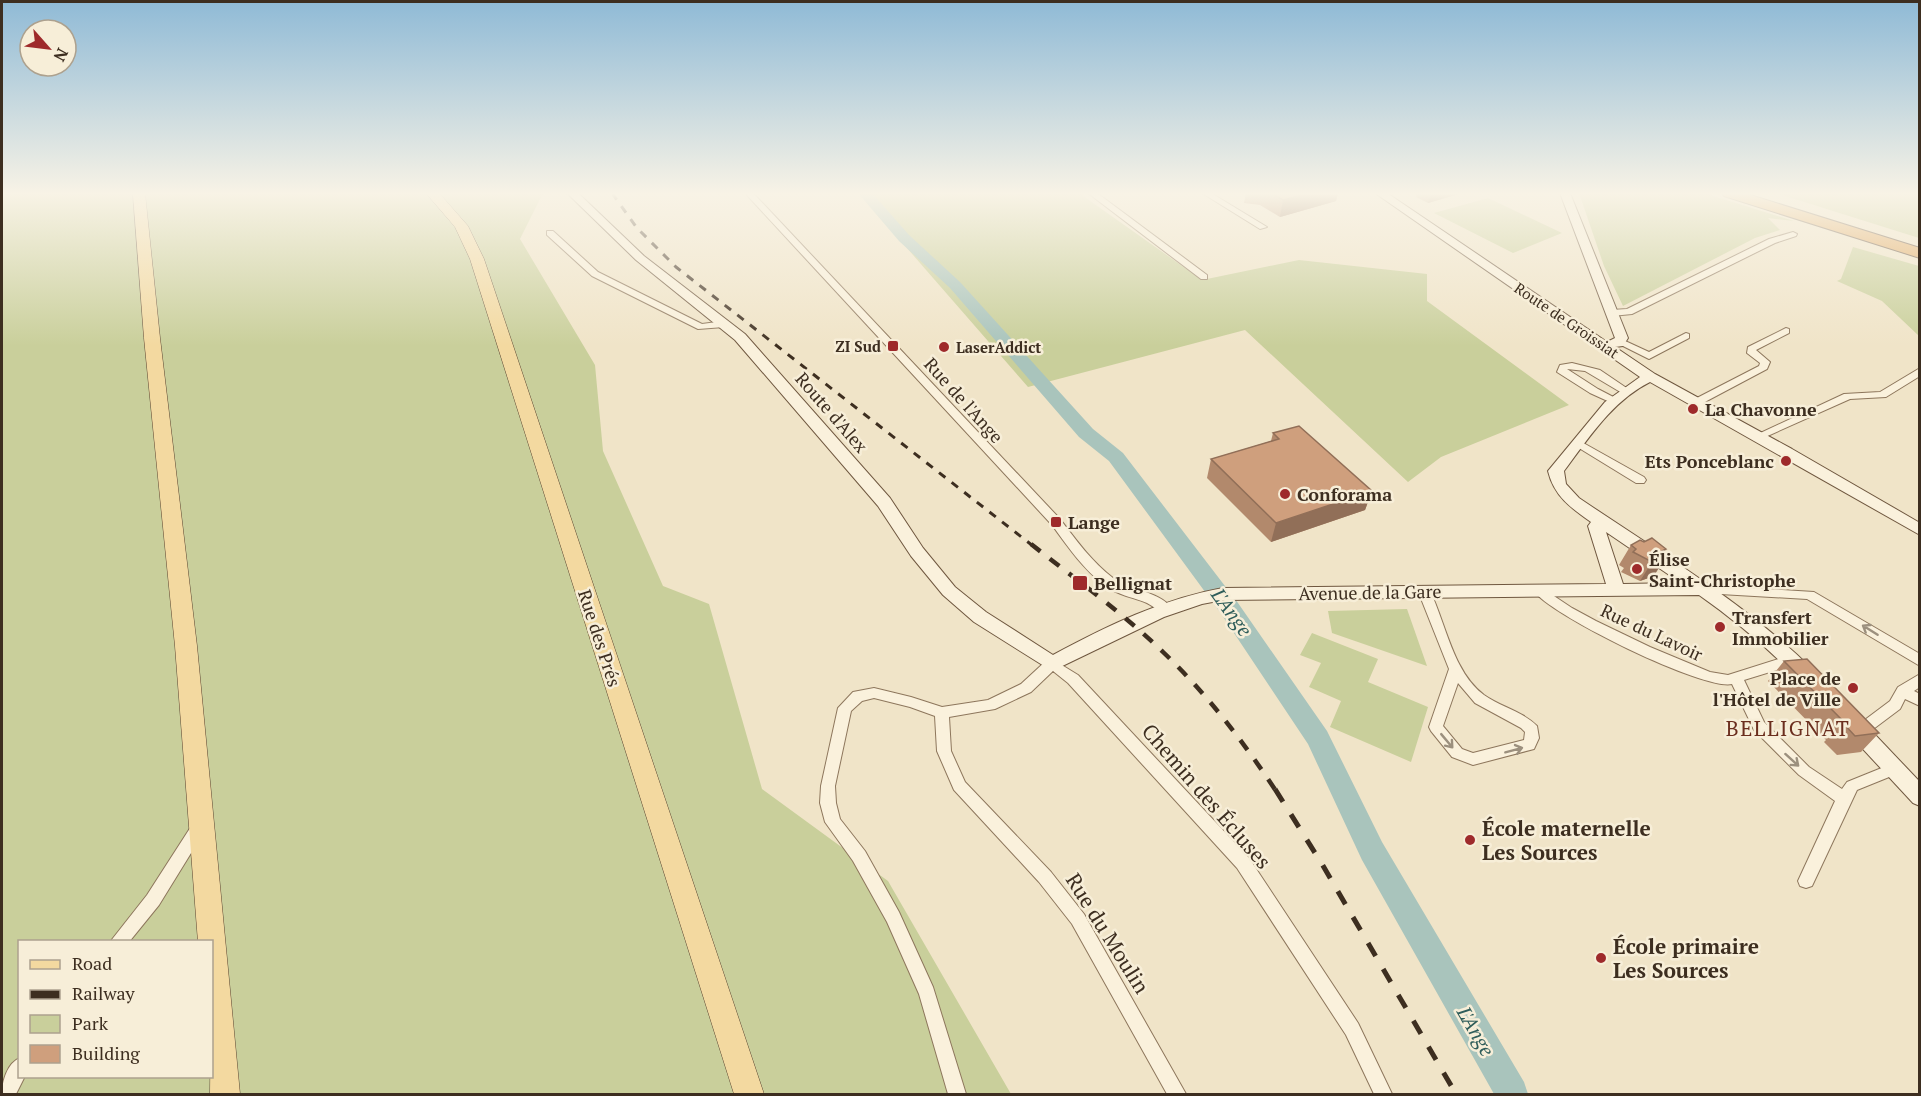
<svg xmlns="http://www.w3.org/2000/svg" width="1921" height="1096" viewBox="0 0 1921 1096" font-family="'PT Serif',serif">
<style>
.green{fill:#c9cf9b;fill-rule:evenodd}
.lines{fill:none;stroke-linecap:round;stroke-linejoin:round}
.river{fill:#a9c4bc;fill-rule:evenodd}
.street-casing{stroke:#8d765c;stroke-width:2}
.secondary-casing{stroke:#6f573f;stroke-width:2}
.primary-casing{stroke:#5b4430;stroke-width:1}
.highway-casing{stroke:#5b4430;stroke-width:2}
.street{fill:#faf1dc;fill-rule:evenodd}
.secondary{fill:#faf1dc;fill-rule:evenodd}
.primary{fill:#f3d9a0;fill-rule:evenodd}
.highway{fill:#e0a458;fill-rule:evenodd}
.rail-far2{stroke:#3d2e20;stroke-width:3;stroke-dasharray:8 8;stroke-linecap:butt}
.rail-far1{stroke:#3d2e20;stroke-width:4.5;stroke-dasharray:12 12;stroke-linecap:butt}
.rail{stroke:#3d2e20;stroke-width:5;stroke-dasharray:15 15;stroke-linecap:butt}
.wall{fill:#b2896c}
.shaded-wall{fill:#916f58}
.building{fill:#cf9f7d;stroke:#916f58;stroke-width:1.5}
.oneway{stroke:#9c907e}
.poi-dot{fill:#9e2a2b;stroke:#f7eed8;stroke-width:2}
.labels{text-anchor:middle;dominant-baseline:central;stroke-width:5;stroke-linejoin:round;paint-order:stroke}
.far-street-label{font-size:15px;fill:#3d2e20;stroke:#f7eed8}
.far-poi-label{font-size:15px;font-weight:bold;fill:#3d2e20;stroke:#f7eed8;text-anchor:end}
.street-label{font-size:18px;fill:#3d2e20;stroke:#f7eed8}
.poi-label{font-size:18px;font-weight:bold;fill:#3d2e20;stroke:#f7eed8;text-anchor:start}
.water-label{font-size:20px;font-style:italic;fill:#2f5d5a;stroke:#f7eed8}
.quarter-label{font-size:21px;letter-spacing:1.5px;fill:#6b2e1e;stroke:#f7eed8}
.near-street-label{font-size:21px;fill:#3d2e20;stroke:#f7eed8}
.near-poi-label{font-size:21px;font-weight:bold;fill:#3d2e20;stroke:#f7eed8;text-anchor:start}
</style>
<rect width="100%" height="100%" fill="#f0e4c8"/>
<g class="green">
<path d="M2,193h541l-23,46 75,126 8,86 60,135 46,18 53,185 126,92 123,213h-1009zM20,942h192v134h-192z"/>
<polygon points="859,193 1079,193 1202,280 1299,260 1427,274 1427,301 1569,405 1441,457 1408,482 1245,330 1028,387"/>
<polygon points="1579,193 1704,193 1794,221 1768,218 1780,230 1755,238 1623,306 1604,266"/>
<polygon points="1776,193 1919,193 1919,238"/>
<polygon points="1488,198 1562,233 1513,253 1434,213"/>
<polygon points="1853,247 1919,266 1919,336 1882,301 1837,281 1841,279"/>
<polygon points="1407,609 1427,666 1332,633 1328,611"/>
<polygon points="1312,633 1378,659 1368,682 1428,707 1411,762 1330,727 1341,701 1309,687 1321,663 1300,655"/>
</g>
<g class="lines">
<polygon class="river" points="858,193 872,193 909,235 960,282 1093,429 1123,453 1238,603 1327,731 1382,842 1524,1082 1528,1094 1494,1094 1362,860 1308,744 1222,615 1109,461 1079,437 950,288 899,241"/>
<defs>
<g id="street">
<path d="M745,193h8l307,326c16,21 32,43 53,59 17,13 48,13 60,32l-1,3c-10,3 -17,-6 -25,-10 -12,-5 -24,-7 -35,-13 -25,-15 -43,-42 -60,-65z"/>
<polygon points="1088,193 1097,193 1207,275 1207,279 1201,279"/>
<polygon points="1202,193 1211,193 1267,227 1260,229"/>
<polygon points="547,231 553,231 598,272 702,324 724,321 729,324 724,327 698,329 592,276 547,235"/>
<polygon points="1793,232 1797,234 1796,236 1775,243 1632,314 1612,316 1607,313 1612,310 1627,309 1769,239"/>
<polygon points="1786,328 1789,329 1789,333 1756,350 1770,362 1767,369 1701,404 1693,404 1693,400 1759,366 1760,363 1747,353 1748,347"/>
<polygon points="1686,333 1689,334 1689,338 1649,359 1615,342 1617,340 1623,340 1649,352"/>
<polygon points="1572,363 1600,370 1631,391 1630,393 1622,393 1585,371 1567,369 1598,389 1621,401 1616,404 1612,403 1590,393 1557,372 1560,365"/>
<polygon points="1920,368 1920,376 1886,397 1850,399 1763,438 1759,439 1754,436 1844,394 1880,392"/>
<polygon points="1578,440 1644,477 1646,480 1644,483 1636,483 1574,445 1573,443"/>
<polygon points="1703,585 1814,592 1920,654 1920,666 1807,599 1703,593 1697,589"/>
<path d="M1539,586l33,22 24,13 54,26 60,25 18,3 63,-20 5,1 2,4 -2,4 -52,16 20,42 45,45 33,22 5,-7 47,-19 5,2 2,4 -2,4 -42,17 -45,96 -6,2 -6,-2 -2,-5 37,-80 -36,-26 -45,-45 -22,-46c-27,7 -183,-69 -199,-94l2,-3z"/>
<path d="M1424,587l4,1 2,3c16,33 23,81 54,104 17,12 38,16 53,31l2,12 -5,11 -61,16 -21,-8 -21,-26 -2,-4 20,-58 -31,-78 2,-3zM1458,683l17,20 46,25 4,4 -1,8 -51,13 -11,-4 -19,-23z"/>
<polygon points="1052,659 1078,675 1249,858 1358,1023 1392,1094 1374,1094 1346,1035 1237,868 1068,683 1053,671 1031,692 995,709 949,717 951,751 965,782 1051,872 1084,914 1186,1094 1167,1094 1072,924 1039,882 954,790 937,751 935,716 910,707 874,698 862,701 851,711 835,786 836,803 840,819 865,851 899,912 933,987 966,1094 948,1094 919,994 887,922 853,861 825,822 820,803 821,786 838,708 853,692 874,688 911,697 942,707 988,700 1021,684 1047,660"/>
<polygon points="1920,674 1920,687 1914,691 1920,694 1920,706 1905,699 1900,709 1864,736 1859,738 1854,736 1852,732 1854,728 1890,701 1898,687"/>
<polygon points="199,820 204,822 207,827 204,832 159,905 129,942 110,942 147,895 194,822"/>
<path d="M20,1058v18h5l-9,18h-14c0,-12 5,-31 18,-36z"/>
</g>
<g id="secondary">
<path d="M567,193h11l66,63 101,78 145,164 33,50 32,39 31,25 67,43c54,-29 109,-56 170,-67l383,-4 -18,-58 3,-4c-20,-14 -37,-26 -43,-51l57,-69 35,-25 -265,-184h12l220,149 8,-4 -55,-145h10l58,145 -5,8 -8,1 40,27 137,75 128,74v12l-270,-153c-38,19 -62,57 -86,89l2,13 13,14c81,55 165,104 235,173l2,5 -2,5 -7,2 -7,-2c-31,-32 -64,-60 -101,-86l-476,5 -21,4 -38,13 -112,54 -78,-49 -31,-27 -32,-39 -33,-50 -143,-166 -99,-80zM1606,532l75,51 -58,1z"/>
<polygon points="1856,720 1863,722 1920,782 1920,806 1913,803 1849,734 1846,728 1849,722"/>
</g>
<g id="primary">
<polygon points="133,193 145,193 160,338 197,646 240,1094 210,1094 212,942 198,942 175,646 144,338"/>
<polygon points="426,193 439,193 468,226 484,259 764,1094 734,1094 470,259 455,227"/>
</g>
<polygon id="highway" points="1722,193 1744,193 1920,248 1920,258 1724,196"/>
</defs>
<use href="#street" class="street-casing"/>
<use href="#secondary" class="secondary-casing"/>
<use href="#primary" class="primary-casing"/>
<use href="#highway" class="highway-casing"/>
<use href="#street" class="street"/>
<use href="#secondary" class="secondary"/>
<use href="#primary" class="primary"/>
<use href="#highway" class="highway"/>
<polyline class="rail-far2" points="612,193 637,228 676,267 1033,546"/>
<path class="rail-far1" d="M1031,544c44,35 91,68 132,108 43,41 80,89 113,139"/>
<polyline class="rail" points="1275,789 1322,864 1456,1094"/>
</g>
<g class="wall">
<polygon points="1246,193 1338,193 1336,201 1280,217 1260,205 1244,203"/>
<polygon points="1417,193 1462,193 1428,203 1416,197"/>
<polygon points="1273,433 1372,491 1365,510 1271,542 1207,478 1211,459 1271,441"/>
<polygon points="1631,545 1662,554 1654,576 1640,581 1621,572 1624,568 1619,565"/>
<polygon points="1784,661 1879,733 1861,752 1837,755 1824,742 1826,740 1768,681"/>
</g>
<g class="shaded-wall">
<polygon points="1310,193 1338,193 1336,201 1280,217 1283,200"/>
<polygon points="1431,193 1462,193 1428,203"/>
<polygon points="1372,491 1365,510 1271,542 1276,523"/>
<polygon points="1666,549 1659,559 1666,556 1654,576 1640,581 1652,562 1660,552"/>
</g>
<g class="building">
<polygon points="1271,193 1310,193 1283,200"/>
<polygon points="1299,426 1372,491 1276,523 1211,459 1279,439 1273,433"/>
<polygon points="1652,538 1666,549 1660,552 1666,556 1652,562 1633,552 1636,549 1631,545 1640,540 1644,542"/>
<polygon points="1807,659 1879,733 1855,736 1842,722 1844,722 1784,661"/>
</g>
<defs><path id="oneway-shaft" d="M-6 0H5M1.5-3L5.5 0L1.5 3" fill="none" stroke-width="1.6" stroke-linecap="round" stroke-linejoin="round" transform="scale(1.5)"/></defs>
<g class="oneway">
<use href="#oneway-shaft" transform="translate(1870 630) rotate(-148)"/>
<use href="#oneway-shaft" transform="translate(1447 741) rotate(50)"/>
<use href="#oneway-shaft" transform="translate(1514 750) rotate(-15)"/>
<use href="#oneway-shaft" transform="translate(1792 760) rotate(42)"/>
</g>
<linearGradient id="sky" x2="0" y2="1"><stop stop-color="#8fbad6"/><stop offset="0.56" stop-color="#f8f3e6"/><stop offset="1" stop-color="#f8f3e6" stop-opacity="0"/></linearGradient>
<rect width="1921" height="346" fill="url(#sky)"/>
<g class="poi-dot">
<rect x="887" y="340" width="12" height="12" rx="3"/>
<circle cx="944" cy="347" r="6"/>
<circle cx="1693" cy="409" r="6"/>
<circle cx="1786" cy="461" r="6"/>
<circle cx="1285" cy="494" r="6"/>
<rect x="1050" y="516" width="12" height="12" rx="3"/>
<circle cx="1637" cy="569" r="6"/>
<rect x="1072" y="575" width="16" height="16" rx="3"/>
<circle cx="1720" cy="627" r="6"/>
<circle cx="1853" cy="688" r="6"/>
<circle cx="1470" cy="840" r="6"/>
<circle cx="1601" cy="958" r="6"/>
</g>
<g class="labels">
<g class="far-street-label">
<text transform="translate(1567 320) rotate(34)">Route de Groissiat</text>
</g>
<g class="far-poi-label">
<text x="881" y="346">ZI Sud</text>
<text x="956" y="347" text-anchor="start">LaserAddict</text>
</g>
<g class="street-label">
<text transform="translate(964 400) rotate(48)">Rue de l'Ange</text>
<text transform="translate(832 412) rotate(49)">Route d'Alex</text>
<text transform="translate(1370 592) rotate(-1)">Avenue de la Gare</text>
<text transform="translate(1652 632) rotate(25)">Rue du Lavoir</text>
<text transform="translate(600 638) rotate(72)">Rue des Prés</text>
</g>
<g class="poi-label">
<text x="1705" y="409">La Chavonne</text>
<text x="1774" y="461" text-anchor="end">Ets Ponceblanc</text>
<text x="1297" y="494">Conforama</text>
<text x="1068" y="522">Lange</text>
<text x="1649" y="559">Élise<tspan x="1649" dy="21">Saint-Christophe</tspan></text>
<text x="1094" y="583">Bellignat</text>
<text x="1732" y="617">Transfert<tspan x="1732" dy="21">Immobilier</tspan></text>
<text x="1841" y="678" text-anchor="end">Place de<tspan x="1841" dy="21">l'Hôtel de Ville</tspan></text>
</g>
<g class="water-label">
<text transform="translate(1232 612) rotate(54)">L'Ange</text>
<text transform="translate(1476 1031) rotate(60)">L'Ange</text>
</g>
<g class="quarter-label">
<text x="1788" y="728">BELLIGNAT</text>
</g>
<g class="near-street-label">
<text transform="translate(1207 796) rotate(49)">Chemin des Écluses</text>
<text transform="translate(1108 933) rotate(58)">Rue du Moulin</text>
</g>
<g class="near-poi-label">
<text x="1482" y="828">École maternelle<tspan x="1482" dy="24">Les Sources</tspan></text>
<text x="1613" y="946">École primaire<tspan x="1613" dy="24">Les Sources</tspan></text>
</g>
</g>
<rect width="1921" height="1096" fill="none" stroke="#3d2e20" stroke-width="6"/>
<rect x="18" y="940" width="195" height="138" fill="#f7eed8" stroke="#ada18e" stroke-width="1.5"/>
<rect x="30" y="960" width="30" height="9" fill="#f3d9a0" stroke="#ada18e" stroke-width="1.5"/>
<text x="72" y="970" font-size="18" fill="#3d2e20">Road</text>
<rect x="30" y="990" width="30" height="9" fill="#3d2e20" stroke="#ada18e" stroke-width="1.5"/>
<text x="72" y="1000" font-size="18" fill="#3d2e20">Railway</text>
<rect x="30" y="1015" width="30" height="18" fill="#c9cf9b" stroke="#ada18e" stroke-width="1.5"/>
<text x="72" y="1030" font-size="18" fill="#3d2e20">Park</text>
<rect x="30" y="1045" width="30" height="18" fill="#cf9f7d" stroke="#ada18e" stroke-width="1.5"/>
<text x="72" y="1060" font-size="18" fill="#3d2e20">Building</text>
<g transform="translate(48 48) rotate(118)"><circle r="28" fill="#f7eed8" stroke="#ada18e" stroke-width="1.5"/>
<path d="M0-4.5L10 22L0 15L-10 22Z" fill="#9e2a2b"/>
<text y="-9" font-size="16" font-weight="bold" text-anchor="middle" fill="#3d2e20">N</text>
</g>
</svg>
